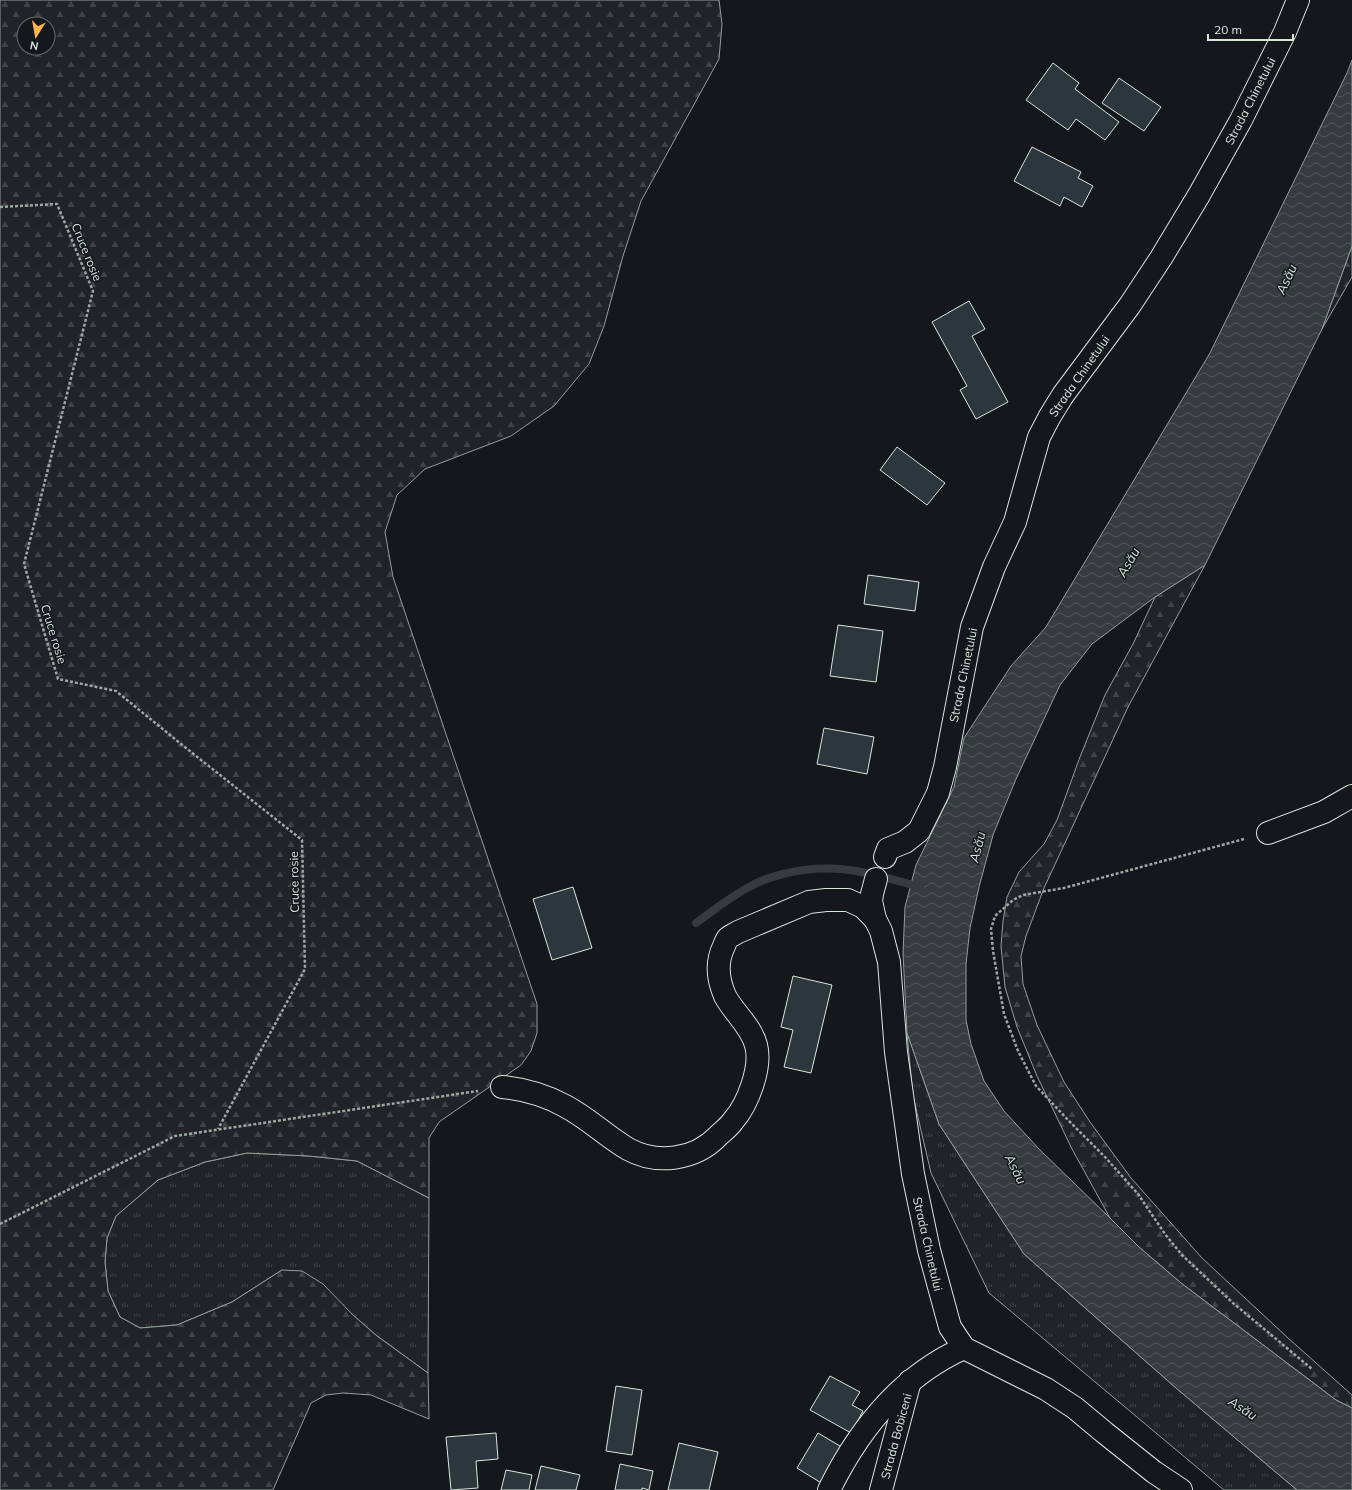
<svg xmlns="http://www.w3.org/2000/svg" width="1352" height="1490" viewBox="0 0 1352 1490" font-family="Mulish,sans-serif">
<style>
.grass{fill:url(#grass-tufts);stroke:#939e99}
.forest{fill:url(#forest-firs);stroke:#939e99;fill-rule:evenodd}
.water{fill:url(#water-waves);stroke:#939e99}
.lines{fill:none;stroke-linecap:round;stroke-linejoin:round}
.stream{stroke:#363b3e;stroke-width:8}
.building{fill:#2c363c;stroke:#d8e6dc}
.street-casing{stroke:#d8e6dc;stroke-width:24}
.path{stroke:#9da8a2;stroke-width:2.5;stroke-dasharray:3 2;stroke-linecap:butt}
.street{stroke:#14181c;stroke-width:22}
.labels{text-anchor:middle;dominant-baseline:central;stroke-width:3;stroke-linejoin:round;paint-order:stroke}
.street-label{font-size:12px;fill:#d8e6dc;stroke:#14181c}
.water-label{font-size:13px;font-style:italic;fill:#d8e6dc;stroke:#14181c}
</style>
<defs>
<pattern id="grass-tufts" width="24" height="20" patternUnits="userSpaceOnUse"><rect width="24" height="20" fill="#202428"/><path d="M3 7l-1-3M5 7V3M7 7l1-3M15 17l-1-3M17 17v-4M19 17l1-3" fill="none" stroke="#404447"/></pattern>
<pattern id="forest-firs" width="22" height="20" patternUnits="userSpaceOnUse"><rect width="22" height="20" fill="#202428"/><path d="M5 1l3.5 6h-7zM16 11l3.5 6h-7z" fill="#404447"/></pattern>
<pattern id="water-waves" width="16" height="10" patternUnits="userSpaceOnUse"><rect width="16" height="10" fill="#363b3e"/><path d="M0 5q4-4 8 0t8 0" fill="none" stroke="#525759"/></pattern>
</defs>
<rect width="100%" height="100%" fill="#14181c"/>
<g class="grass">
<polygon points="907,1033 939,1124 1024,1254 1176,1388 1297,1490 1224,1490 989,1293 931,1173 913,1096"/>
<polygon points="247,1153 309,1156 357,1161 429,1198 428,1373 377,1336 353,1315 282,1270 232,1302 177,1325 140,1328 120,1317 108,1291 105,1262 107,1238 116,1216 158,1180 205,1162"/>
</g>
<g class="forest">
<path d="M0,0h719l3,24 -3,35 -78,142 -18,55 -19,70 -15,38 -35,42 -43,30 -86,33 -28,26 -12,37 8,45 144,427v29l-6,18 -10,14 -82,57 -10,16v60l-72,-37 -48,-5 -62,-3 -42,9 -47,18 -42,36 -9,22 -2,24 3,29 12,26 20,11 37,-3 55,-23 50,-32 20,1 21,13 30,31 24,21 51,37 1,46 -58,-24 -28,-2 -17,2 -15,8 -38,87h-273zM24,24h24v24h-24z"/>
<polygon points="1352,246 1352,277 1322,329"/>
<polygon points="1205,565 1128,707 1044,888 1026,936 1021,956 1023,984 1037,1025 1064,1082 1090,1122 1131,1178 1202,1258 1288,1338 1352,1395 1352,1408 1336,1400 1181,1283 1139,1247 1110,1218 1072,1149 1037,1076 1017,1027 1005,987 1001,946 1003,921 1007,897 1019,872 1044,844 1057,820 1080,757 1105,695 1133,644 1155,597"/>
</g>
<polygon class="water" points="1352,60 1352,246 1322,329 1205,565 1155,597 1092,644 1060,685 1016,779 993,835 979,887 970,928 966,964 966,1020 971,1044 984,1081 1004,1111 1039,1149 1110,1218 1139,1247 1181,1283 1336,1400 1352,1408 1352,1490 1297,1490 1176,1388 1024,1254 939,1124 907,1033 903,953 905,907 916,865 954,787 964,738 1011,666 1046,627 1210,353 1347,73"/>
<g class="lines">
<path class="stream" d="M696,923c17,-12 34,-26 53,-36 10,-6 22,-10 34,-13 52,-13 87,-1 137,13"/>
</g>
<g class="building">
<polygon points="1053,63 1079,83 1075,89 1119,122 1105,140 1076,119 1068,130 1026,100"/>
<polygon points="1119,78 1161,107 1144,131 1102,103"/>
<polygon points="1032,147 1081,172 1078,178 1093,186 1082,207 1064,197 1060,206 1014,181"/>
<polygon points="969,301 985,329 972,336 1008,402 976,419 960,390 967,386 932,322"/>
<polygon points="897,447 945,483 927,505 880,470"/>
<polygon points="868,575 919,582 915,611 864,604"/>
<polygon points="838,625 883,631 876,682 830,676"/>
<polygon points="824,728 874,737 867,774 817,764"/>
<polygon points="573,887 592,948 552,960 533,899"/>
<polygon points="793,976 832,985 811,1073 784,1067 793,1030 781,1027"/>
<polygon points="830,1376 860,1392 852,1405 863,1411 851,1433 810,1410"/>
<polygon points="616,1386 642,1390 632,1455 606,1451"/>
<polygon points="496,1433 498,1459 476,1461 478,1488 451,1490 446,1437"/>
<polygon points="818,1433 845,1449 823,1484 797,1468"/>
<polygon points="679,1443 718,1452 709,1490 668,1490"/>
<polygon points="620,1464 653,1471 649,1490 642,1488 642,1490 615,1490"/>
<polygon points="541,1466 580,1475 576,1490 535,1490"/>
<polygon points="506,1470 532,1475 529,1490 501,1490"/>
</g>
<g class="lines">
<defs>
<g id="street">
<polyline points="1268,833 1324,812 1352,796"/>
<polyline points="885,857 888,849 905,842 919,831 938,793 945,767 972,627 994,567 1015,522 1039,437 1050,416 1063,395 1130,305 1161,258 1199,195 1241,120 1285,32 1298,0"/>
<polyline points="876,879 872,894 871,901 875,919 881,931 889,962 896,1052 913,1174 929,1250 950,1327 964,1348 1046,1389 1075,1408 1105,1433 1154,1472 1181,1490"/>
<path d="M502,1087c23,2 43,8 63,19 23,12 41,30 63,43 29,16 67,11 90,-13 5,-5 11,-9 15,-15 15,-17 29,-54 23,-76 -5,-19 -22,-32 -31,-49 -7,-16 -9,-34 -1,-50 1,-2 2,-6 4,-8 2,-2 7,-4 10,-6l71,-30 17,-2h22l15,7 12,12"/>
<path d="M829,1490c30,-61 72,-114 135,-142"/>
<polyline points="881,1490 910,1381"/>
</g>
</defs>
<use href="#street" class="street-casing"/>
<g class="path">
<polyline points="0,207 57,204 93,291 24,564 58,679 116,691 186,748 302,840 305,969 218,1129"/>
<polyline points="1244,839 1064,888 1023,895 1013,900 995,916 991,929 993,951 1004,1014 1018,1051 1036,1086 1069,1121 1105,1157 1138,1194 1165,1234 1182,1255 1233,1303 1312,1369"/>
<polyline points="0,1224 175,1136 478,1091"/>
</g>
<use href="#street" class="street"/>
</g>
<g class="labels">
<g class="street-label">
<text transform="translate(1250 101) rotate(-63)">Strada Chinetului</text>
<text transform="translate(87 252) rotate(68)">Cruce rosie</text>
<text transform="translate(1079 376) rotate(-55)">Strada Chinetului</text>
<text transform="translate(54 634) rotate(73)">Cruce rosie</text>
<text transform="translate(963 675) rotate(-78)">Strada Chinetului</text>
<text transform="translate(294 882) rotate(-91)">Cruce rosie</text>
<text transform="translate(928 1244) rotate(77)">Strada Chinetului</text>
<text transform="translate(896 1436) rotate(-75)">Strada Bobiceni</text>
</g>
<g class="water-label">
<text transform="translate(1286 279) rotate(-65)">Asău</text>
<text transform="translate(1128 562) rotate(-60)">Asău</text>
<text transform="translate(977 847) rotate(-76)">Asău</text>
<text transform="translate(1016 1169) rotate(63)">Asău</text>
<text transform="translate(1243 1408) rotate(33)">Asău</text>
</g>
</g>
<g transform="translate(36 36) rotate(191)"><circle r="19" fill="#14181c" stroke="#626a69"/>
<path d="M0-3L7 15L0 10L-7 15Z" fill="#ffb74d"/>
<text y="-6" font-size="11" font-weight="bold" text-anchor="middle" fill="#d8e6dc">N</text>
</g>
<path d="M1208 34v6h85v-6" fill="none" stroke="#d8e6dc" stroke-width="2"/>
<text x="1214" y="34" font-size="12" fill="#d8e6dc" stroke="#14181c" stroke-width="3" paint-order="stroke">20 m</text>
</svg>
